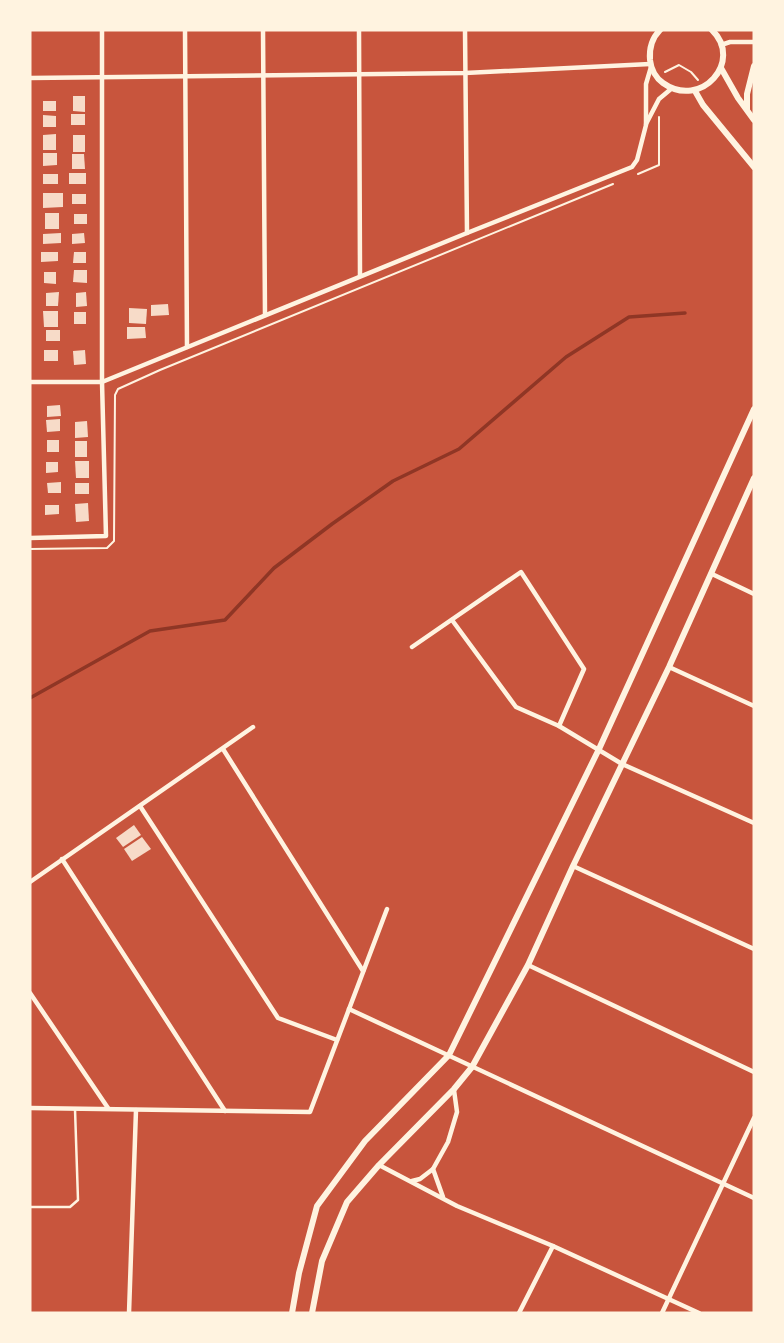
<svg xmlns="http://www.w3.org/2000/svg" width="784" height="1343" viewBox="0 0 784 1343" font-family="'Roboto Condensed',sans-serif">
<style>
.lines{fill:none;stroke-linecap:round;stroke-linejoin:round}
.stream{stroke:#8f3625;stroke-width:3.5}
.building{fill:#f7dbc8}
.path{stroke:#fff3e0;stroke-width:2}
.service{stroke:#fff3e0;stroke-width:2.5}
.minor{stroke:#fff3e0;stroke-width:4.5}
.tertiary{stroke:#fff3e0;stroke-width:6}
</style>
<rect width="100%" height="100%" fill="#c8553d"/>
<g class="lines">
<polyline class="stream" points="30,698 150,631 225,620 274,568 332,524 393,481 459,449 566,357 629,317 685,313"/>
</g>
<g class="building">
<polygon points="73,96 85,96 85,112 73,111"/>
<rect x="43" y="101" width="13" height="10"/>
<rect x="71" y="114" width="14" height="11"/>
<polygon points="43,115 56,116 56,127 43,127"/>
<polygon points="56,134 56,150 43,150 43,135"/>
<rect x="73" y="135" width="12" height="17"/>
<polygon points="43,153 57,153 57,165 43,166"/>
<polygon points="72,154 84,154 85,169 72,169"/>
<rect x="69" y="173" width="17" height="11"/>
<rect x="43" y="174" width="15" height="10"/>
<polygon points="43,193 63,193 63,207 43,208"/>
<rect x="72" y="194" width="14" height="10"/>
<rect x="45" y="213" width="14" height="16"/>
<rect x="74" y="214" width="13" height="10"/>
<polygon points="61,233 61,243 43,244 43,234"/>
<polygon points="84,233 85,243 72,244 72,234"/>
<polygon points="41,252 58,252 58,261 41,262"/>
<polygon points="74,252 86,252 86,263 73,263"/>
<polygon points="74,270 87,270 87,283 73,282"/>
<polygon points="44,272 56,272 56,284 44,283"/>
<polygon points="59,292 58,306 46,306 46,293"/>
<polygon points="86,292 87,306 76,307 76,293"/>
<polygon points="168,304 169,315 151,316 151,305"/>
<polygon points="129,308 147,309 146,324 129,323"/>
<polygon points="43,311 58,311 58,327 44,327"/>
<rect x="74" y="312" width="12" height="12"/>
<polygon points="127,327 145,327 146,338 127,339"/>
<rect x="46" y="330" width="14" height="11"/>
<rect x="44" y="350" width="14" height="11"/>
<polygon points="85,350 86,364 74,365 73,351"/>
<polygon points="60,405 61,416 47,417 47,406"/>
<polygon points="60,419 60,431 47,432 46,420"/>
<polygon points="87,421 88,437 75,438 75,422"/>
<rect x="47" y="440" width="12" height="12"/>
<rect x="75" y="441" width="12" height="16"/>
<polygon points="75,461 89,461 89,478 76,478"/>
<polygon points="46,462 58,462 58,472 46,473"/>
<polygon points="61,482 61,493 48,493 47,483"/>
<rect x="75" y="483" width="14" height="11"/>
<polygon points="88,503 89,521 76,522 75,504"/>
<polygon points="45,505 59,505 59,514 45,515"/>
<polygon points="134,825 141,835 123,847 116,838"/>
<polygon points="142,837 151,849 132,861 124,849"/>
</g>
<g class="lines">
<g class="path">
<polyline points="665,72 679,65 691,72 698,80"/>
<polyline points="638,174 659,165 659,117"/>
<polyline points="30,549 107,548 114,541 115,395 118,389 160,370 613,184"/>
</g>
<polyline class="service" points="30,1207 70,1207 78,1200 75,1109"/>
<g class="minor">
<polyline points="185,30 187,347"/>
<polyline points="263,30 265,315"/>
<polyline points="359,30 360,276"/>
<polyline points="465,30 467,233"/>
<polyline points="721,45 730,42 754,42"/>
<polyline points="30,78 465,73 650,64"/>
<polyline points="646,124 659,99 671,89"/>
<polyline points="30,382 102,382 467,233 632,167 637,160 646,125 646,84 651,67"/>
<polyline points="30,538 106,536 102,382 102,30"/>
<polyline points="712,574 754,594"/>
<polyline points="452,620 516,707 559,726 622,764 754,823"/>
<polyline points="412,647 521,572 584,669 559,726"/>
<polyline points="669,667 754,706"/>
<polyline points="223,749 363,971"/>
<polyline points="140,806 278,1018 337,1040"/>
<polyline points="62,859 225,1111"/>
<polyline points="573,866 754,949"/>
<polyline points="30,882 253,727"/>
<polyline points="528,965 754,1072"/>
<polyline points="30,993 108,1108"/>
<polyline points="349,1009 754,1198"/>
<polyline points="30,1108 310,1112 387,909"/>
<polyline points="379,1165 457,1206 553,1246 699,1313"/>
<polyline points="433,1169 443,1197"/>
<polyline points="412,1181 420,1179 433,1169 448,1142 457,1112 454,1090"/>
<polyline points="129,1313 136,1110"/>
<polyline points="519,1313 553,1246"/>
<polyline points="662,1313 754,1118"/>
</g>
<g class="tertiary">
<path d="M660,30c-8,8 -11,18 -10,30 1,9 6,18 13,23 38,27 81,-22 49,-53"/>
<polyline points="721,68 738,98 754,120"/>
<polyline points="695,91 703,105 754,167"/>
<polyline points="747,109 747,94 754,66"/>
<polyline points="292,1313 299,1273 317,1206 365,1141 449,1055 599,749 754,409"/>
<polyline points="312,1313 322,1261 347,1202 379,1165 454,1089 472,1067 528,965 573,866 669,667 754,478"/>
</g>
</g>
<rect width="784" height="1343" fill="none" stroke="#fff3e0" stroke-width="63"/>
</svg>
